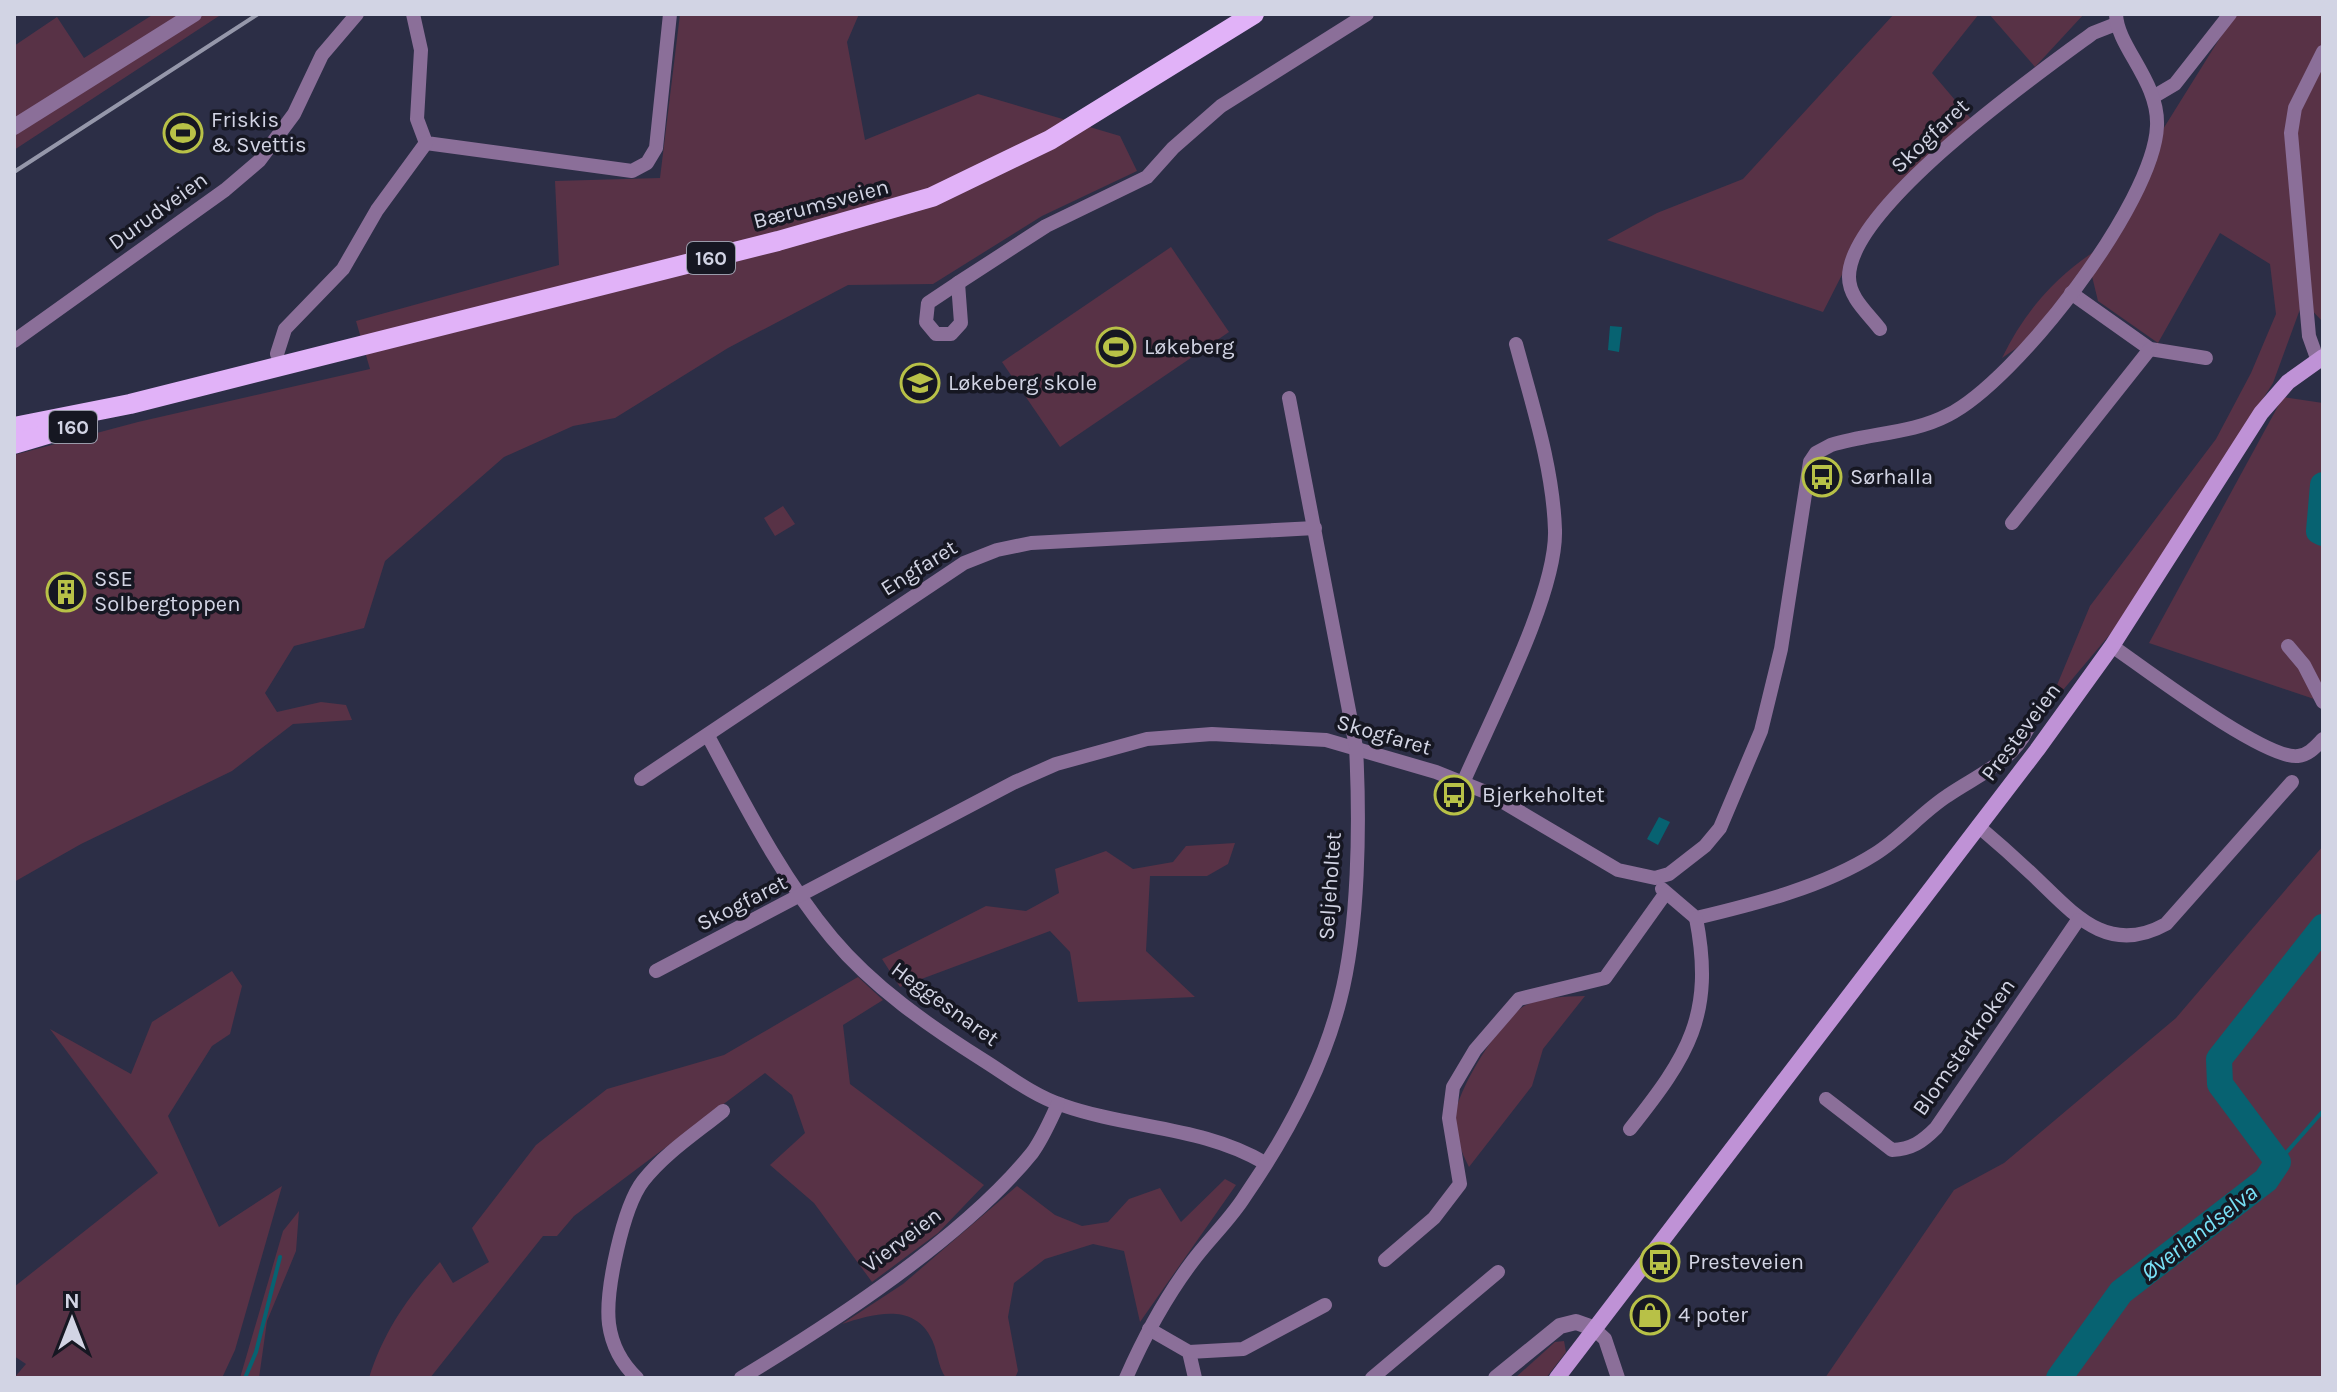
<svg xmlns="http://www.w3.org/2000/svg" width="2337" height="1392" viewBox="0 0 2337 1392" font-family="Karla,sans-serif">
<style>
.green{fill:#583246}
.water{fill:#076271}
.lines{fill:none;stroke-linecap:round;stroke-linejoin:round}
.stream{stroke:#076271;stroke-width:4}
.river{stroke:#076271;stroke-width:26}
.minor{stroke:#8b6f99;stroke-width:14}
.tertiary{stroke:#8b6f99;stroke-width:16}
.secondary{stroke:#bf92d6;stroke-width:16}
.primary{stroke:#e1b2f8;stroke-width:20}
.rail{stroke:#9597aa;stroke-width:4}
.labels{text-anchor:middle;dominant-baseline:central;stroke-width:7;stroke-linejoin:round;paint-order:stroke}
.shield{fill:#161722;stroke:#9a9baa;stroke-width:2}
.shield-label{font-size:20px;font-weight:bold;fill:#d2d4e4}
.poi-label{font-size:22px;fill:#d2d4e4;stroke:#161722;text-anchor:start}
.street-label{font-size:22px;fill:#d2d4e4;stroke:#161722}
.water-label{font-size:24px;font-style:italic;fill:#78e1f7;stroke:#161722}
</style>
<rect width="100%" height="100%" fill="#2c2e46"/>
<g class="green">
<polygon points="154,14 222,14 14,150 14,46 57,17 84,58"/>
<polygon points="680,14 859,14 847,42 865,140 978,94 1120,136 1137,171 1042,216 933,284 848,285 728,348 615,418 573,426 504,457 385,561 364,628 294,646 265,693 277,712 321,702 346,705 352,720 293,724 232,771 81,844 14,882 14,455 138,422 370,369 356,321 559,265 555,181 660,178"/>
<polygon points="1894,14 1979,14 1932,73 1972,120 1851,257 1823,312 1607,240 1657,213 1743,179"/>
<polygon points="1989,14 2084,14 2035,67"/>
<polygon points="2240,14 2323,14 2323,322 2303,301 2273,383 2117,626 2047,709 2090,606 2216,439 2251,373 2276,314 2270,264 2220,233 2158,343 2098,301 2090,268 2155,142 2233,17"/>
<polygon points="1171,247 1229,332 1060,447 1002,362"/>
<path d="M2098,249l-71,92 -25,17c22,-46 53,-81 96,-109z"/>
<polygon points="2283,397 2323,403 2323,702 2149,643"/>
<polygon points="783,506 795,524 775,536 764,518"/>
<polygon points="1235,843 1228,864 1207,876 1150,876 1146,951 1195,997 1078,1002 1070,952 1050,931 900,987 882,959 986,906 1026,911 1059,893 1055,869 1106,851 1133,869 1173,862 1186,846"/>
<polygon points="2323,846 2322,1378 1825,1378 1954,1190 2004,1163 2176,1018"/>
<polygon points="232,971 242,986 230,1034 212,1046 168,1116 219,1227 282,1186 235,1350 222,1378 14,1378 26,1364 14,1356 14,1287 158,1173 50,1029 131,1074 152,1022"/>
<path d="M858,977l25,23 -40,25 7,59 134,101 -46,48 -66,49 -58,-79 -44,-38 35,-32 -13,-38 -27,-22 -191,143 -17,20h-14l-113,142h-61c14,-45 39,-82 71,-116l13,21 36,-21 -17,-34 64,-83 71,-56 117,-34z"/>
<path d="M1585,996l-42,53 -11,37 -63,81c-8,-16 -16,-35 -14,-53 5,-28 45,-94 69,-108 19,-10 40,-9 61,-10z"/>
<path d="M1225,1179l11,6 -96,137 -16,-71 -31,-7 -48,15 -31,24 -6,34 10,54 -3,7h-69c-9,-12 -8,-29 -16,-42 -19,-34 -59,-21 -88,-12l61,-40 114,-98 38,29 27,11 26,-4 21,-23 31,-11 21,34z"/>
<polygon points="299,1211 296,1251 267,1321 259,1378 240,1378 283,1231"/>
<polygon points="1564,1341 1566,1352 1546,1378 1515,1378 1555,1342"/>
</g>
<g class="water">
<polygon points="1610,326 1622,327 1619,352 1608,350"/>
<polygon points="1659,817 1670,822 1658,845 1647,839"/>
</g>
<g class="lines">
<g class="stream">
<polyline points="2278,1162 2323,1111"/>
<polyline points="245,1378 256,1352 280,1257"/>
</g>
<g class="river">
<polyline points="2323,485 2319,531 2323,533"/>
<polyline points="2059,1378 2121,1292 2266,1180 2278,1162 2220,1084 2219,1059 2323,927"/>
</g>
<g class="minor">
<polyline points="413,14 421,50 417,119 426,143 632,171 647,163 656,148 670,14"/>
<polyline points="2153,97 2175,84 2230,14"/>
<polyline points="958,283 1046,226 1147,177 1173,148 1221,106 1367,14"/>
<polygon points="958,283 961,323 951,334 936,334 926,322 928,303"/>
<polyline points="2071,293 2150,349 2206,358"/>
<path d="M1880,329c-12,-16 -31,-31 -31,-52 0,-70 188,-203 244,-244l23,-9"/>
<polyline points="14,341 225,190 259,161 294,114 322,55 357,14"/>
<polyline points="277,354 285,329 343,269 377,210 426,143"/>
<polyline points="2318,361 2309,336 2291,133 2295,108 2323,52"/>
<polyline points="2012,523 2150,349"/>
<path d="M2112,646c32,22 153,114 186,110 11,-1 18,-10 25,-17"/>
<polyline points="2288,646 2304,665 2323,702"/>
<path d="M708,736c37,69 73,141 124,202 41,49 97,88 151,122 24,15 51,36 79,45 68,24 141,21 203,58"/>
<polyline points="641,779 964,563 997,550 1031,543 1315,528"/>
<path d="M1463,783c27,-63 94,-189 92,-253 -2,-63 -23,-126 -39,-186"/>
<path d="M1978,826c19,16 38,33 56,50 38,36 73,81 132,48l126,-142"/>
<path d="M1662,889l34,29c59,-14 127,-31 179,-64 26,-16 46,-41 72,-58 32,-22 65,-33 82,-70"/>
<path d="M656,971l359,-189 41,-18 91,-25 65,-5 114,6 110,32 52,21 130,77 37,8 14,-4 36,-28 15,-18 41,-97 20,-82 29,-187 6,-9 15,-8c37,-12 81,-11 117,-30 68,-34 206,-212 209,-289 2,-45 -40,-79 -41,-112"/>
<path d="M1826,1099l66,51c20,-1 30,-8 44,-22l142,-208"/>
<path d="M1630,1129c58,-73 85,-114 66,-211"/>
<polyline points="1385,1260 1434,1218 1460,1184 1449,1118 1453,1087 1475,1050 1519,999 1605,978 1665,894"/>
<polyline points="1593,1328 1605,1339 1618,1378"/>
<polyline points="1149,1329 1189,1352 1195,1378"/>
<polyline points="1189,1352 1243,1349 1325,1305"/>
<path d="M637,1378c-16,-15 -25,-32 -28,-54 -4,-33 14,-117 34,-143 22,-28 53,-48 80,-70"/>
<path d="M741,1378c93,-56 223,-141 291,-225 11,-15 18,-32 26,-49"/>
<path d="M1126,1378c18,-41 39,-80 66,-116 16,-22 38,-42 53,-66 40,-58 77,-126 95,-196 19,-73 20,-177 16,-253l-67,-349"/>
<polyline points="1372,1378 1498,1272"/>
</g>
<g class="tertiary">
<polyline points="14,127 194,14"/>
<polyline points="1496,1378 1560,1326 1576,1322 1593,1328"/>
</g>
<polyline class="secondary" points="1557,1378 2037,750 2112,646 2261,413 2288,382 2323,357"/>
<g class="primary">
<polyline points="14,427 130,404 778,241 932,197 1050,140 1254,14"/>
<polyline points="14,444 78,425"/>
</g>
<polyline class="rail" points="14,172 258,14"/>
</g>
<defs>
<symbol id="stadium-ring" viewBox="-11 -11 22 22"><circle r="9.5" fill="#161722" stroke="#b8c147" stroke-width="1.5"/><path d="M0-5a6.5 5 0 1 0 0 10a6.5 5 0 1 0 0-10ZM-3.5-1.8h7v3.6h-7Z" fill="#b8c147"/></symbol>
<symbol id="school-ring" viewBox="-11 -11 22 22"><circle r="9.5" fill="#161722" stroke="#b8c147" stroke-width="1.5"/><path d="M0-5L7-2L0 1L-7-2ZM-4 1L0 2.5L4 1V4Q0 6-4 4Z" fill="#b8c147"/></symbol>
<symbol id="bus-ring" viewBox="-11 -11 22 22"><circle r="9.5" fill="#161722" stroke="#b8c147" stroke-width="1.5"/><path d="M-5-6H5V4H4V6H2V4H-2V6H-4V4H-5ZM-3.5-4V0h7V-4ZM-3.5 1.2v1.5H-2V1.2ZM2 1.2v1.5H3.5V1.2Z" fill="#b8c147"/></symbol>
<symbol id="building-ring" viewBox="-11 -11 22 22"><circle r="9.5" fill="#161722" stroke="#b8c147" stroke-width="1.5"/><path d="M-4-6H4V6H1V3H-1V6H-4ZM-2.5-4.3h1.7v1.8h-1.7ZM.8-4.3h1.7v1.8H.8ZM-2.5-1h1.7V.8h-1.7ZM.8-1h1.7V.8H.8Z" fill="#b8c147"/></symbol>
<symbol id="shop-ring" viewBox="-11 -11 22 22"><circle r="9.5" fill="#161722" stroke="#b8c147" stroke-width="1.5"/><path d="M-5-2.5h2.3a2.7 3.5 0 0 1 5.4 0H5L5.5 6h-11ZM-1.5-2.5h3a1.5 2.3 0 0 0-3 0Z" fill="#b8c147"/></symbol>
</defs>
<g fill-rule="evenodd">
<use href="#stadium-ring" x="161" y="111" width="44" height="44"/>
<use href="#stadium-ring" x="1094" y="325" width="44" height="44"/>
<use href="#school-ring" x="898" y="361" width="44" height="44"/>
<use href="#bus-ring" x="1800" y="455" width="44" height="44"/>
<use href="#building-ring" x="44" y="570" width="44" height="44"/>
<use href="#bus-ring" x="1432" y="773" width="44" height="44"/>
<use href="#bus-ring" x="1638" y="1240" width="44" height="44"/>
<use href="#shop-ring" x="1628" y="1293" width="44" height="44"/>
</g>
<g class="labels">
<g class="shield">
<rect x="687" y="242" width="48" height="32" rx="6"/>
<rect x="49" y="411" width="48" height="32" rx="6"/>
</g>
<g class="shield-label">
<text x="711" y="258">160</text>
<text x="73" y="427">160</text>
</g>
<g class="poi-label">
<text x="211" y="120">Friskis<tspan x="211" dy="25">&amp; Svettis</tspan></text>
<text x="1144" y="347">Løkeberg</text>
<text x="948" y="383">Løkeberg skole</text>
<text x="1850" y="477">Sørhalla</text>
<text x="94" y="579">SSE<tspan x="94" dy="25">Solbergtoppen</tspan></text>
<text x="1482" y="795">Bjerkeholtet</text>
<text x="1688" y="1262">Presteveien</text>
<text x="1678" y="1315">4 poter</text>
</g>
<g class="street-label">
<text transform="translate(1930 136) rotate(-43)">Skogfaret</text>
<text transform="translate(821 204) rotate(-15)">Bærumsveien</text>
<text transform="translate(158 211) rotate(-36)">Durudveien</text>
<text transform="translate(919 568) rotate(-32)">Engfaret</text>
<text transform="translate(2021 732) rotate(-53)">Presteveien</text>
<text transform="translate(1384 735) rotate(16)">Skogfaret</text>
<text transform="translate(1330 886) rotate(-86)">Seljeholtet</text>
<text transform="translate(742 903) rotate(-27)">Skogfaret</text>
<text transform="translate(945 1004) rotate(36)">Heggesnaret</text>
<text transform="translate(1964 1047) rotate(-55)">Blomsterkroken</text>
<text transform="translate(902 1240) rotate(-37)">Vierveien</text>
</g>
<g class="water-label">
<text transform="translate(2199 1232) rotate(-38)">Øverlandselva</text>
</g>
</g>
<rect width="2337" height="1392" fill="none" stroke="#d2d4e4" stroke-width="32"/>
<g transform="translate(72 1320)" stroke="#161722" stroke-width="6" paint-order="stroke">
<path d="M0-6L14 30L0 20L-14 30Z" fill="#d2d4e4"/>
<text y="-12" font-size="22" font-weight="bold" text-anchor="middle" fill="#d2d4e4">N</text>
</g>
</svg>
